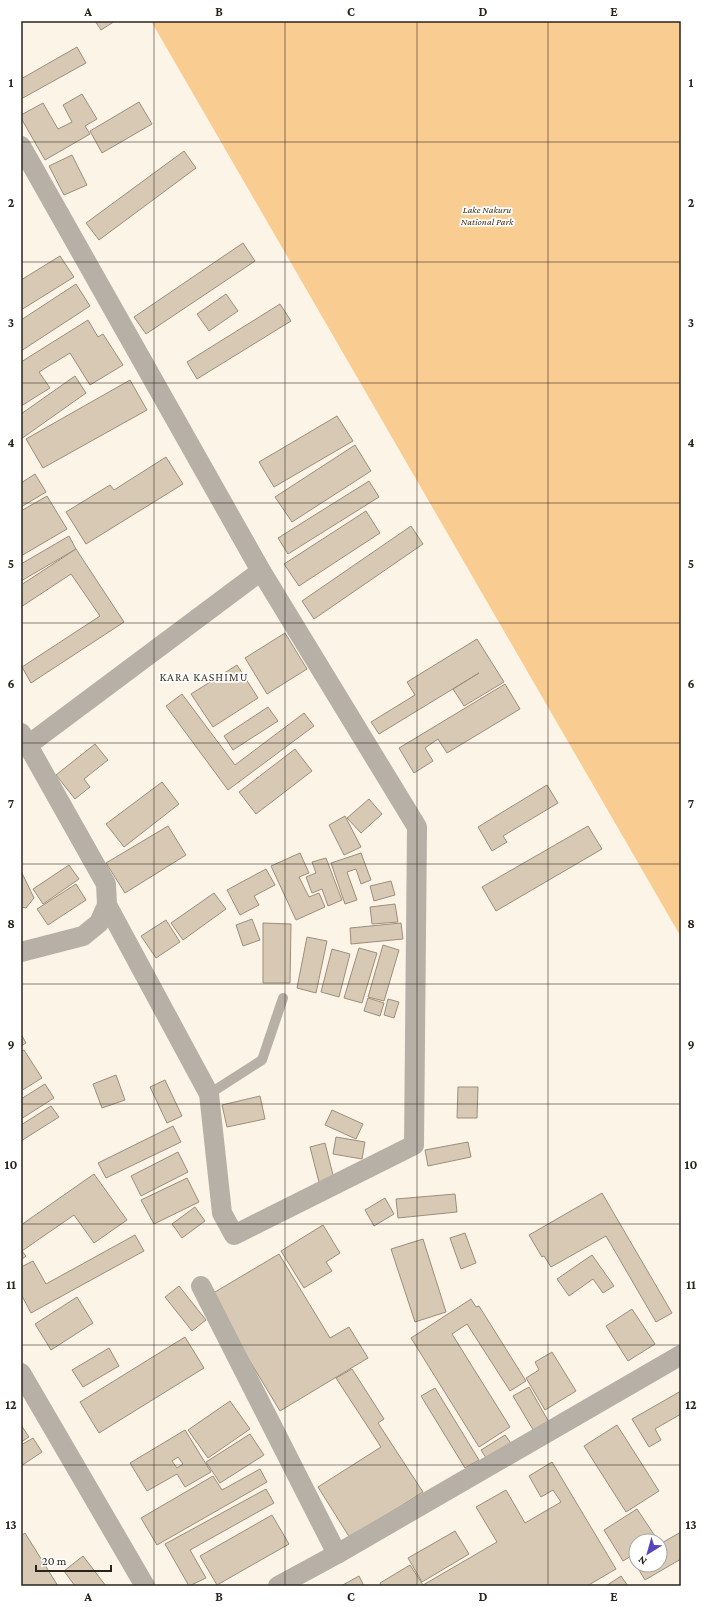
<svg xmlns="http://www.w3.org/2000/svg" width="702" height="1607" viewBox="0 0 702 1607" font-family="'Crimson Pro',serif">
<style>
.green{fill:#f9cd92}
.building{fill:#d8c9b5;stroke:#9d8e7c;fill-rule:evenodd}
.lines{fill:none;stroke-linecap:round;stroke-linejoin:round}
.lane{stroke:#b6b0a7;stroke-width:10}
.street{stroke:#b6b0a7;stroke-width:20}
.grid{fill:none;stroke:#29231c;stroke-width:1;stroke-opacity:0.55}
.labels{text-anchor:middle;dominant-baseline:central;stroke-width:3.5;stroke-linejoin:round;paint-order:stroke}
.park-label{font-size:10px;font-style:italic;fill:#433014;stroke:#fff}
.quarter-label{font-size:12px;letter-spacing:1px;fill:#433727;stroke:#fff}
.neatline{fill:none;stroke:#29231c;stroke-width:1.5}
.grid-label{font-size:13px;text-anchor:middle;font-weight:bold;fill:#29231c}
</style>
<rect width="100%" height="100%" fill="#fdf4e8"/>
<polygon class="green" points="151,21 681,21 681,937"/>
<g class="building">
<polygon points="95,21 115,21 101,30"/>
<polygon points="77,47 86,63 21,99 21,79"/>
<polygon points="82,94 97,119 85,126 90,134 45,160 21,118 21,115 43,103 58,129 72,122 63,105"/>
<polygon points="139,102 152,124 102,153 90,131"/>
<polygon points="184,151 196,168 99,240 86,223"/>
<polygon points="72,155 87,185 64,195 49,166"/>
<polygon points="243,243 255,261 146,334 134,317"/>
<polygon points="60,256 74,277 21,310 21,280"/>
<polygon points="76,284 90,306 21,351 21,320"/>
<polygon points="226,294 238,311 209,331 197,314"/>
<polygon points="280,304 291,321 197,379 187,362"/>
<polygon points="88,320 98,337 103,334 123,365 90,385 70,353 39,372 50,388 21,406 21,362"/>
<polygon points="75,376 86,393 21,439 21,414"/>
<polygon points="130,380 147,410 43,468 26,439"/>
<polygon points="337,416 353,441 274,487 259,462"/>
<polygon points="355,445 371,471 292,522 275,497"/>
<polygon points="166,457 183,484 86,544 66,512 110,485 114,490"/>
<polygon points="35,474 46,492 21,507 21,483"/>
<polygon points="369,481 379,497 288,554 278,538"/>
<polygon points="47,496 67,529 21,556 21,511"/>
<polygon points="366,511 380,533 299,586 284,564"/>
<polygon points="411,526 423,544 314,619 302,601"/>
<polygon points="69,536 76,549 21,581 21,564"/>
<polygon points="76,549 124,622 31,683 22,667 100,616 71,574 21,607 21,585"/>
<polygon points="285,633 307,669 267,694 245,658"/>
<polygon points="477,639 504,682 464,706 453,689 479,673 379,734 371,722 415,695 407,682"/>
<polygon points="237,665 258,698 213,727 191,694"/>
<polygon points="505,684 520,709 447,753 438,739 425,748 433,761 414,773 399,748"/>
<polygon points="182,694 235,765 304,713 314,726 228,790 166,706"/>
<polygon points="268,707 278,721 233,750 224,736"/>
<polygon points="95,744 108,760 84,779 90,787 75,799 56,775"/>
<polygon points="295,749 312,771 256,814 239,792"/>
<polygon points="162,782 179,804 124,847 106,824"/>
<polygon points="547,785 558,803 503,836 507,842 492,851 478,827"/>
<polygon points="369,799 382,814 361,833 347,818"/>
<polygon points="345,816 361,847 344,855 329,825"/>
<polygon points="168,826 186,855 125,893 106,863"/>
<polygon points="588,826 602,849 496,911 482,887"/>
<polygon points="300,853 309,873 299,877 309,897 319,893 325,907 296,920 271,866"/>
<polygon points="361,853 371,880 361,884 356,869 347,872 357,900 345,904 331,863"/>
<polygon points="326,858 342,900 328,906 322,889 312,893 306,877 316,873 312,862"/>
<polygon points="69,865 79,879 43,904 33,889"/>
<polygon points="266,869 275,885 254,896 259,905 240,915 227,890"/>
<polygon points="21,871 34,898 26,908 21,907"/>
<polygon points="391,881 395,895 374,901 370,886"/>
<polygon points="76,884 86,900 48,925 37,909"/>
<polygon points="214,893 226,909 183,940 171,923"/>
<polygon points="395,904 398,922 372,924 370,907"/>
<polygon points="252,919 260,940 243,946 236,925"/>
<polygon points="166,920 180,942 156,958 141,936"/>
<polygon points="263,923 291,924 290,983 263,983"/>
<polygon points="401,923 403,939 351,944 350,928"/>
<polygon points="307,937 327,941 316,993 297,988"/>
<polygon points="383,945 399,950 384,1001 368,997"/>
<polygon points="359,948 377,953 362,1003 344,998"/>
<polygon points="332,949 350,954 339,997 321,992"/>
<polygon points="368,998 384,1003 380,1016 364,1011"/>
<polygon points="388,999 399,1002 394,1018 384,1015"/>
<polygon points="21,1034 26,1043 21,1046"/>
<polygon points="24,1050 42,1078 21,1091 21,1051"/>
<polygon points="116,1075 125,1100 102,1108 93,1084"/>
<polygon points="165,1080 182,1116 167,1123 150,1087"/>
<polygon points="45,1084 54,1098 21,1119 21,1099"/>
<polygon points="458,1087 478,1087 477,1118 457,1118"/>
<polygon points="260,1096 265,1119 227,1127 222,1105"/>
<polygon points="51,1106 59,1117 21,1141 21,1125"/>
<polygon points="332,1110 363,1124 356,1139 325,1125"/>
<polygon points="173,1126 181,1142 106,1178 98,1163"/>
<polygon points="336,1137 365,1142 362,1159 333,1154"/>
<polygon points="468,1142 471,1157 428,1166 425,1150"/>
<polygon points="325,1143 335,1183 320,1186 310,1147"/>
<polygon points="178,1152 188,1172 141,1196 131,1176"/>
<polygon points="94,1174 127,1220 94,1243 74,1215 22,1251 26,1256 21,1260 21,1225"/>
<polygon points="187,1178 199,1202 154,1224 141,1200"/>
<polygon points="602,1193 672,1313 656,1322 606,1236 551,1267 544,1256 542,1257 529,1235"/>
<polygon points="455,1194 457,1212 398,1218 396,1199"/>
<polygon points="385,1198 394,1214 374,1226 365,1210"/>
<polygon points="195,1207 205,1221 182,1238 172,1224"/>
<polygon points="323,1225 340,1253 326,1262 332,1271 304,1288 281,1251"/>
<polygon points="465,1233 476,1263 461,1269 450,1238"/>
<polygon points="135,1235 144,1251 31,1313 21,1294 21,1267 33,1261 46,1284"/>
<polygon points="423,1239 446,1312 415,1322 391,1249"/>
<polygon points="279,1254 330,1338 349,1327 368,1358 280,1411 210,1295"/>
<polygon points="592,1255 614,1286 603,1293 593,1279 569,1296 557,1279"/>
<polygon points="179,1286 206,1320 192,1331 165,1297"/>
<polygon points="77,1297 93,1323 51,1350 35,1324"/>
<polygon points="471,1299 476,1307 479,1306 526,1381 510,1391 467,1324 452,1334 510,1427 479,1447 411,1338"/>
<polygon points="632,1309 655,1344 628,1361 606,1326"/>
<polygon points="185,1337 204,1368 99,1433 80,1402"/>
<polygon points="109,1348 119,1366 83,1387 72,1370"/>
<polygon points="552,1352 576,1391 545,1410 526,1378 539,1370 535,1362"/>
<polygon points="352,1369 384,1419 378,1423 423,1492 350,1538 318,1487 381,1447 336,1378"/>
<polygon points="529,1387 550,1424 535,1433 513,1396"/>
<polygon points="435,1388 479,1460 465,1468 421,1396"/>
<polygon points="681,1391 681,1414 655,1429 661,1440 649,1447 632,1419"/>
<polygon points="230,1401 250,1429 208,1458 188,1430"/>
<polygon points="21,1425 29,1437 21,1442"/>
<polygon points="617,1425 659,1491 626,1512 584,1446"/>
<path d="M185,1430l26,42 -26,15 -8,-13 -30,17 -17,-28zM178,1457l5,7 -6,4 -5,-7z"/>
<polygon points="250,1434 264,1455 220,1483 206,1462"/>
<polygon points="505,1435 513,1446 488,1461 481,1450"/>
<polygon points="33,1438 42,1452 21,1466 21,1445"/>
<polygon points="552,1462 616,1569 587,1586 381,1586 380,1583 410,1565 423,1585 497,1542 476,1507 506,1490 525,1523 561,1502 553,1490 541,1497 529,1476"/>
<polygon points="260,1469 267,1482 157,1545 141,1518 213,1476 222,1490"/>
<polygon points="266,1489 274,1503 190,1550 206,1578 189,1586 165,1544"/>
<polygon points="637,1509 657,1539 654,1541 636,1541 636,1553 623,1561 604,1530"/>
<polygon points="272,1515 289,1544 217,1585 200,1556"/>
<polygon points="455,1531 469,1554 422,1582 408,1558"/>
<polygon points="681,1532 681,1559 645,1580 636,1565 660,1565 660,1544"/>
<polygon points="25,1533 58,1586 22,1586 21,1536"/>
<polygon points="83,1556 106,1586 75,1586 64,1571"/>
<polygon points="359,1576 364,1586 341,1586"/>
<polygon points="621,1576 628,1586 606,1586"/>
</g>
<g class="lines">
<polyline class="lane" points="209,1094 262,1060 283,998"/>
<g class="street">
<polyline points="21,146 261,571 417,827 414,1145 234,1235 222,1213 209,1094 107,905"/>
<polyline points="21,733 106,884 107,905 99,923 83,936 21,952"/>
<polyline points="28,745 261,571"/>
<polyline points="201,1286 337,1554"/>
<polyline points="21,1373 145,1586"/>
<polyline points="278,1586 337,1554 681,1355"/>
</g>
</g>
<path class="grid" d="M154,21v1565M285,21v1565M417,21v1565M548,21v1565M21,142h660M21,262h660M21,383h660M21,503h660M21,623h660M21,743h660M21,864h660M21,984h660M21,1104h660M21,1224h660M21,1345h660M21,1465h660"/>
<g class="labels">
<g class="park-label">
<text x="487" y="209">Lake Nakuru<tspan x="487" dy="12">National Park</tspan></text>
</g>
<g class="quarter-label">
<text x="204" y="677">KARA KASHIMU</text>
</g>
</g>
<rect width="702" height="1607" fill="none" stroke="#ffffff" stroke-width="44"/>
<g transform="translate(648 1553) rotate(217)"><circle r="19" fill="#ffffff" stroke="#a9a7a4"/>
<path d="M0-3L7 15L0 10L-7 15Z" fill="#5845bd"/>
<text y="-6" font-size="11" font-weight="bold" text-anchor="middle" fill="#29231c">N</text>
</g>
<path d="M36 1565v6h75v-6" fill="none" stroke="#29231c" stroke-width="2"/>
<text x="42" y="1565" font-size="12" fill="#29231c" stroke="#ffffff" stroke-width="3" paint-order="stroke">20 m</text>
<rect x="22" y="22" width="658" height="1563" class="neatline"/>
<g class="grid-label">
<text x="88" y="16">A</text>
<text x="219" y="16">B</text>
<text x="351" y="16">C</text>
<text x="483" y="16">D</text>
<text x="614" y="16">E</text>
<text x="11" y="87">1</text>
<text x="691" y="87">1</text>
<text x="11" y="207">2</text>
<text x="691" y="207">2</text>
<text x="11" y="327">3</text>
<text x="691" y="327">3</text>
<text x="11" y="447">4</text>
<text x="691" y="447">4</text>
<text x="11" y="568">5</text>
<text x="691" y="568">5</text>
<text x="11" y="688">6</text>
<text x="691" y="688">6</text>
<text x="11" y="808">7</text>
<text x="691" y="808">7</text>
<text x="11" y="928">8</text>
<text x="691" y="928">8</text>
<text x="11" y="1049">9</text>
<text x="691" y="1049">9</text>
<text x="11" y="1169">10</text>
<text x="691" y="1169">10</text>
<text x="11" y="1289">11</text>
<text x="691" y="1289">11</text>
<text x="11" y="1409">12</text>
<text x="691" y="1409">12</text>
<text x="11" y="1529">13</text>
<text x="691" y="1529">13</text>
<text x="88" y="1601">A</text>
<text x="219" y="1601">B</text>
<text x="351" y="1601">C</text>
<text x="483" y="1601">D</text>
<text x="614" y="1601">E</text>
</g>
</svg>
